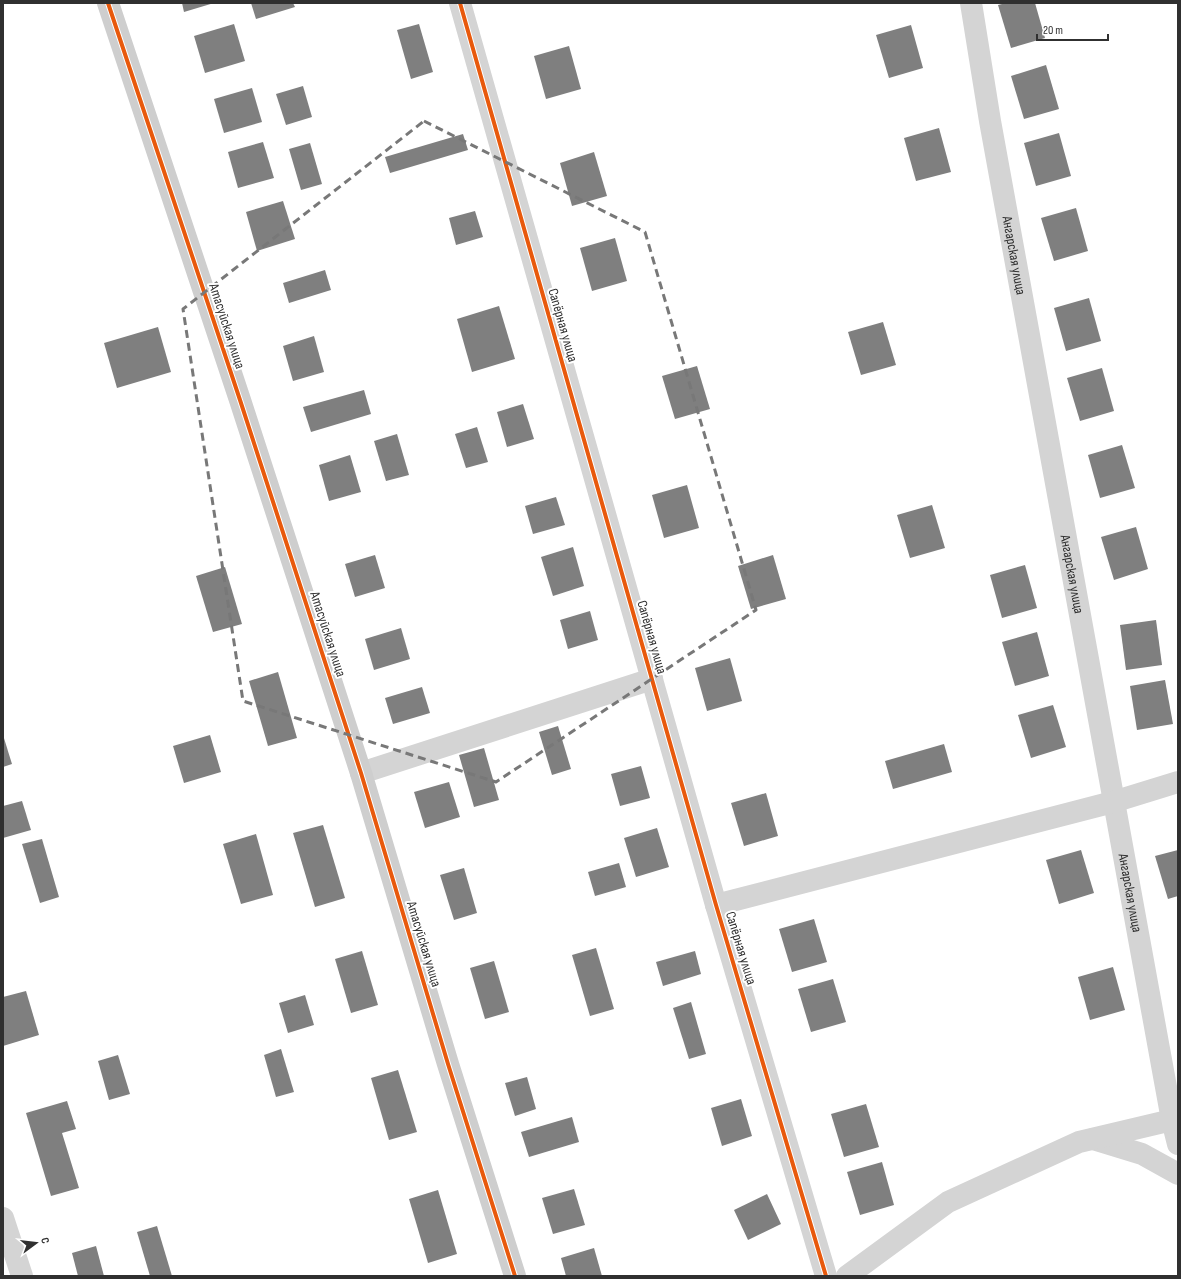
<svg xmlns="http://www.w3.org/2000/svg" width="1181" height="1279" viewBox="0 0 1181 1279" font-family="'Sofia Sans Condensed',sans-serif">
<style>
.building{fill:#7f7f7f}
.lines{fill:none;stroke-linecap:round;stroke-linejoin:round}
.street{stroke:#d4d4d4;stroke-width:22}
.secondary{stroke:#cecece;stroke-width:22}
.cycleway-casing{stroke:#fff;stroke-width:6}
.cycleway{stroke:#e8590c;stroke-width:4}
.marked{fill:none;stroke:#787878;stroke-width:3;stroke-dasharray:8 5;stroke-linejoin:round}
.labels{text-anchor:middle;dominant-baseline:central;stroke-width:4;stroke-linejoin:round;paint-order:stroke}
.street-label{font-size:14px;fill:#303030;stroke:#fff}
</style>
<rect width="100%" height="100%" fill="#fff"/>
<g class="building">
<polygon points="182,3 214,3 184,12"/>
<polygon points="251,3 293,3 295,7 256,19"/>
<polygon points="1006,3 1035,3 1045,38 1011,48 998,5"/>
<polygon points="234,24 245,61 205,73 194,36"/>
<polygon points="419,24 433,72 411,79 397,30"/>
<polygon points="911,25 923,68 889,78 876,35"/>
<polygon points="569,46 581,89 546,99 534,56"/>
<polygon points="1046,65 1059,109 1024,119 1011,76"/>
<polygon points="303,86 312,117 286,125 276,94"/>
<polygon points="252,88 262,122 224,133 214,99"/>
<polygon points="939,128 951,172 916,181 904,138"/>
<polygon points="1059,133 1071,176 1036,186 1024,143"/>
<polygon points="463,134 468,150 390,173 385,157"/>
<polygon points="263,142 274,178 238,188 228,152"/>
<polygon points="310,143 322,184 301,190 289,149"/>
<polygon points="594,152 607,196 572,206 560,163"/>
<polygon points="283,201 295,239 257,251 246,212"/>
<polygon points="1076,208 1088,251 1054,261 1041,218"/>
<polygon points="475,211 483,237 456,245 449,218"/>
<polygon points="615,238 627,281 592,291 580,248"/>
<polygon points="325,270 331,290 289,303 283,283"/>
<polygon points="1089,298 1101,341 1066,351 1054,308"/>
<polygon points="499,306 515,359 472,372 457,319"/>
<polygon points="883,322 896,365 861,375 848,332"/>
<polygon points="158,327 171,372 117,388 104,343"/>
<polygon points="314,336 324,372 293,381 283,346"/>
<polygon points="697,366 710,409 675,419 662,376"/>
<polygon points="1102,368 1114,411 1080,421 1067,378"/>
<polygon points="364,390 371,414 311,432 303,407"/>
<polygon points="523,404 534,439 507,447 497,412"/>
<polygon points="477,427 488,462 466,468 455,434"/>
<polygon points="397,434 409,475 386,481 374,441"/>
<polygon points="1122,445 1135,488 1100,498 1088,455"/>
<polygon points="350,455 361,492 329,501 319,465"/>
<polygon points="687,485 699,528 664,538 652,495"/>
<polygon points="556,497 565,525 533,534 525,506"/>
<polygon points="932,505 945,548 910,558 897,515"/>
<polygon points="1136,527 1148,569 1114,580 1101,537"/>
<polygon points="573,547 584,586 553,596 541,557"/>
<polygon points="375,555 385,588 355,597 345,564"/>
<polygon points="773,555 786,599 751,609 738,566"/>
<polygon points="1025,565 1037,608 1002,618 990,575"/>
<polygon points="225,567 242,624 213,632 196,576"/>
<polygon points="590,611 598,640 568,649 560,620"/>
<polygon points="1156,620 1162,665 1126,670 1120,625"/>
<polygon points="401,628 410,659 374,670 365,639"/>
<polygon points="1037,632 1049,676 1015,686 1002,642"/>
<polygon points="730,658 742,701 707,711 695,668"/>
<polygon points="278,672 297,738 268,746 249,681"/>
<polygon points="1165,680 1173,724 1137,730 1130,686"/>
<polygon points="422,687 430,713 393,724 385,698"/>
<polygon points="1053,705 1066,747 1031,758 1018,715"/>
<polygon points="558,726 571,769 552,775 539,732"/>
<polygon points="3,735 12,764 3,767"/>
<polygon points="210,735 221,772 184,783 173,746"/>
<polygon points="944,744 952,772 893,789 885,761"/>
<polygon points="484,748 499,800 474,807 459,755"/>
<polygon points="641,766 650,798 620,806 611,774"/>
<polygon points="449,782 460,817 425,828 414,792"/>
<polygon points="766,793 778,836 744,846 731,803"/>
<polygon points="22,801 31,830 3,838 3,806"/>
<polygon points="323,825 345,898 315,907 293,833"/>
<polygon points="657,828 669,867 636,877 624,838"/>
<polygon points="256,834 273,895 241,904 223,844"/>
<polygon points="42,839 59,897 40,903 22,844"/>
<polygon points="1081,850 1094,893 1059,904 1046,860"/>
<polygon points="1178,850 1178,896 1168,899 1155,856"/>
<polygon points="619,863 626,887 595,896 588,872"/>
<polygon points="464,868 477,913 454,920 440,875"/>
<polygon points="814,919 827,962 792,972 779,929"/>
<polygon points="596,948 614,1009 590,1016 572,955"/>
<polygon points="362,951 378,1005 351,1013 335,959"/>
<polygon points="695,951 701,974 663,986 656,962"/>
<polygon points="494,961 509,1012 485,1019 470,968"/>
<polygon points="1113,967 1125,1010 1090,1020 1078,977"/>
<polygon points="833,979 846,1022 811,1032 798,989"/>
<polygon points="26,991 39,1035 3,1046 3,997"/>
<polygon points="305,995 314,1025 288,1033 279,1003"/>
<polygon points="691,1002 706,1054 689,1059 673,1008"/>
<polygon points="281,1049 294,1092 276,1097 264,1055"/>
<polygon points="118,1055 130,1094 109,1100 98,1061"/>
<polygon points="398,1070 417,1132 389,1140 371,1078"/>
<polygon points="527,1077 536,1109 515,1116 505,1083"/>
<polygon points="741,1099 752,1136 722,1146 711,1108"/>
<polygon points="67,1101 76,1129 62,1133 79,1188 51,1196 26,1113"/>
<polygon points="866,1104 879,1147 844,1157 831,1114"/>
<polygon points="572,1117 579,1142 529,1157 521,1132"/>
<polygon points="882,1162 894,1205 860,1215 847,1172"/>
<polygon points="574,1189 585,1225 553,1234 542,1198"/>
<polygon points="438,1190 457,1254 428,1263 409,1199"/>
<polygon points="767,1194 781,1224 748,1240 734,1210"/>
<polygon points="157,1226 172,1276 150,1276 137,1232"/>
<polygon points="96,1246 104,1276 78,1276 72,1253"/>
<polygon points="594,1248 602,1276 566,1276 561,1258"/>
</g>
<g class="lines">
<g class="street">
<polyline points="460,3 716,905 826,1276"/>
<path id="s1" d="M971,3l19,118 182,999 6,24"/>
<polyline points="361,773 652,679"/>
<polyline points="716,905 1113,802 1178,782"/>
<polyline points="1093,1139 1142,1154 1178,1174"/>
<polyline points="3,1218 22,1276"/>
<polyline points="847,1276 948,1202 1079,1142 1172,1120"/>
</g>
<polyline class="secondary" points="108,3 240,400 361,773 448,1064 515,1276"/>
<defs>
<g id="cycleway">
<polyline points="108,3 240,400 361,773 448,1064 515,1276"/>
<polyline points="460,3 716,905 826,1276"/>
</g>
</defs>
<use href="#cycleway" class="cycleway-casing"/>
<use href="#cycleway" class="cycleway"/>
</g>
<path class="marked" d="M424,121l221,111 111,378 -260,172 -253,-81 -60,-392z"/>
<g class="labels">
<g class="street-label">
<text stroke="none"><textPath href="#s1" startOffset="256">Ангарская улица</textPath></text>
<text transform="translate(563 325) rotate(74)">Сапёрная улица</text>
<text transform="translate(227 326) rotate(72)">Атасуйская улица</text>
<text stroke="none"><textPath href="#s1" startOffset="580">Ангарская улица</textPath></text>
<text transform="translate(328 634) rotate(72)">Атасуйская улица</text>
<text transform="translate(652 637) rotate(74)">Сапёрная улица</text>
<text stroke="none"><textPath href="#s1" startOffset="904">Ангарская улица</textPath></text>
<text transform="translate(424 944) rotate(73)">Атасуйская улица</text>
<text transform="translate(741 948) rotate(73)">Сапёрная улица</text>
</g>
</g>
<rect width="1181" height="1279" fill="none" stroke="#303030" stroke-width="8"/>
<g transform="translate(36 1243) rotate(75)" stroke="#ffffff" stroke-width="3" paint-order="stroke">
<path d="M0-3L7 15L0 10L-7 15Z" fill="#303030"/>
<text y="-6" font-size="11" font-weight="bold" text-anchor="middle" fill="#303030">С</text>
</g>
<path d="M1037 34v6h71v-6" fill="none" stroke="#303030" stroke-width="2"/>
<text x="1043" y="34" font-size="12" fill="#303030" stroke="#ffffff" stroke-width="3" paint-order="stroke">20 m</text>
</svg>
